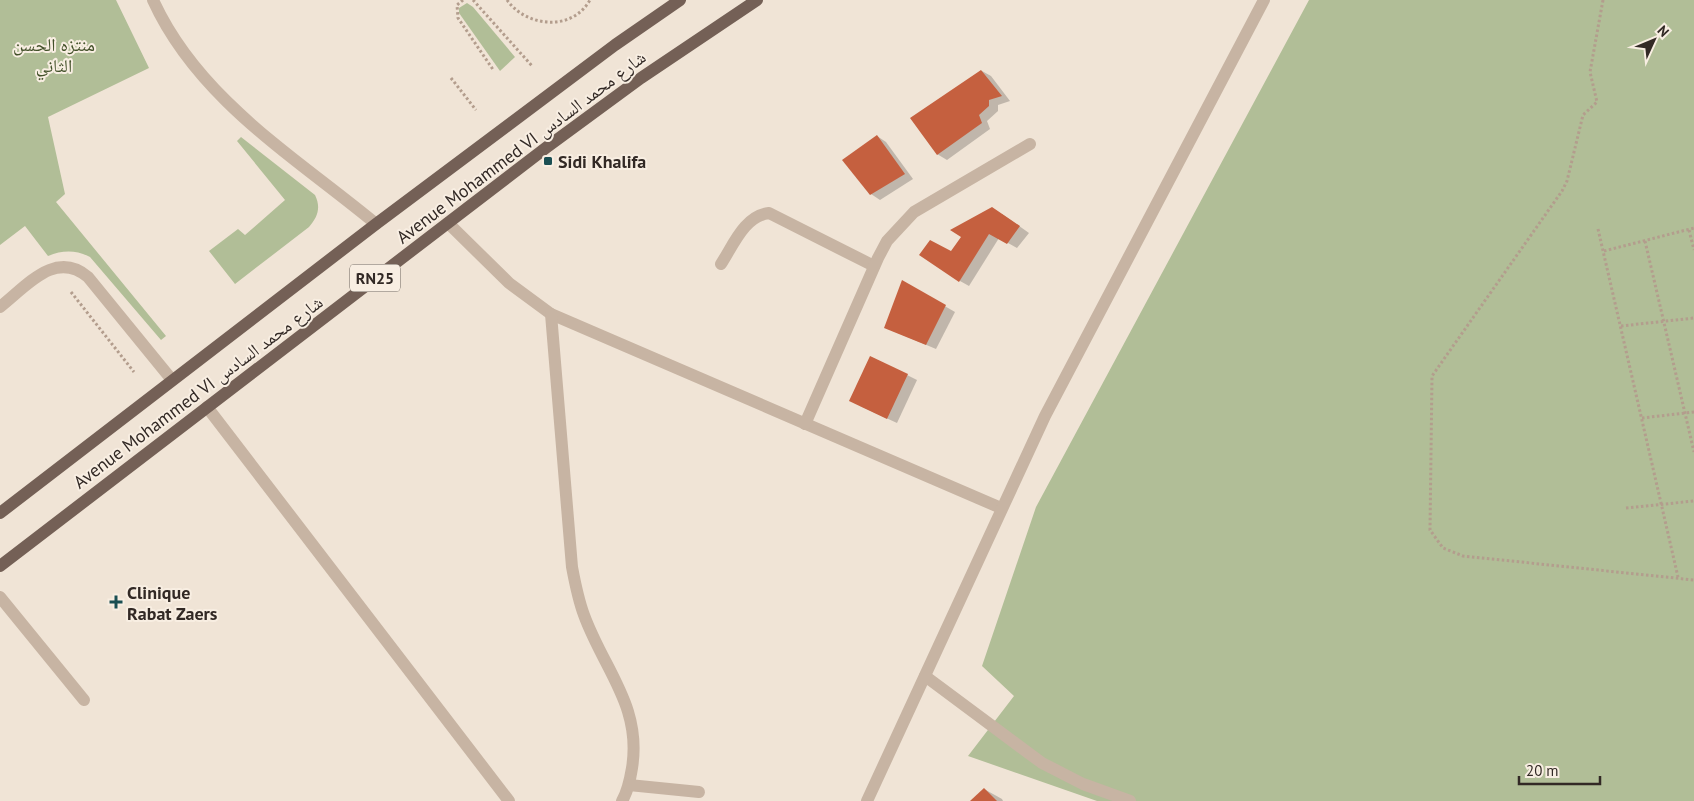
<svg xmlns="http://www.w3.org/2000/svg" width="1694" height="801" viewBox="0 0 1694 801" font-family="'PT Sans','Noto Naskh Arabic',sans-serif">
<style>
.green{fill:#b1be97}
.shadow{fill:#0003}
.building{fill:#c5603f}
.lines{fill:none;stroke-linecap:round;stroke-linejoin:round}
.path{stroke:#b39d8d;stroke-width:3;stroke-dasharray:2.5 2.5;stroke-linecap:butt}
.minor{stroke:#c7b4a3;stroke-width:12}
.major{stroke:#746056;stroke-width:12}
.poi-dot{fill:#1b4f53;stroke:#f8eee2;stroke-width:2}
.labels{text-anchor:middle;dominant-baseline:central;stroke-width:4;stroke-linejoin:round;paint-order:stroke}
.shield{fill:#f8eee2;stroke:#6d645e;stroke-width:1}
.shield-label{font-size:16px;font-weight:bold;fill:#322925}
.park-label{font-size:18px;fill:#425029;stroke:#f8eee2}
.street-label{font-size:18px;fill:#322925;stroke:#f8eee2}
.poi-label{font-size:18px;font-weight:bold;fill:#322925;stroke:#f8eee2;text-anchor:start}
</style>
<rect width="100%" height="100%" fill="#f0e4d6"/>
<g class="green">
<path d="M0,0h116l33,68 -101,49 17,77 -9,8 110,134 -5,4 -71,-83c-14,-7 -27,-7 -42,-1l-23,-30 -25,19z"/>
<polygon points="1309,0 1694,0 1694,801 1097,801 968,756 1014,696 982,666 1036,507"/>
<polygon points="467,3 473,7 515,57 500,71 459,13 459,8"/>
<path d="M241,137l74,58c6,12 3,22 -6,32l-74,57 -26,-33 29,-22 7,6 40,-35 -48,-59z"/>
</g>
<g class="shadow">
<polygon points="982,71 991,76 1010,101 998,105 998,111 987,121 990,129 947,160 937,154"/>
<polygon points="877,136 886,142 913,179 880,200 871,194"/>
<polygon points="1002,214 1029,233 1017,248 999,238 969,286 960,281 951,253"/>
<polygon points="903,282 955,312 936,349 886,328"/>
<polygon points="871,357 917,380 897,423 860,406"/>
<polygon points="984,789 1002,799 1003,801 972,801"/>
</g>
<g class="building">
<polygon points="981,70 1002,96 989,100 989,106 979,115 982,123 937,155 910,118"/>
<polygon points="877,135 905,174 870,195 842,160"/>
<polygon points="992,207 1020,226 1007,244 989,234 959,282 919,255 930,240 951,251 961,237 950,230"/>
<polygon points="902,280 946,305 926,345 884,328"/>
<polygon points="870,356 908,374 887,419 849,401"/>
<polygon points="984,788 997,801 970,801"/>
</g>
<g class="lines">
<g class="path">
<polyline points="463,0 457,5 458,18 494,71"/>
<polyline points="473,0 533,67"/>
<path d="M507,0c19,27 65,32 83,0"/>
<polyline points="1603,0 1590,72 1597,102 1583,115 1567,181 1562,191 1432,376 1430,530 1443,548 1463,556 1694,580"/>
<polyline points="451,78 476,110"/>
<polyline points="1598,229 1678,577"/>
<polyline points="1689,230 1694,250"/>
<polyline points="1645,241 1694,452"/>
<polyline points="1604,251 1694,228"/>
<polyline points="71,292 134,372"/>
<polyline points="1621,326 1694,318"/>
<polyline points="1642,418 1694,412"/>
<polyline points="1626,508 1694,501"/>
</g>
<g class="minor">
<path d="M153,0c45,99 142,157 223,224"/>
<polyline points="448,223 509,283 551,314 1001,508"/>
<path d="M721,264c12,-18 23,-48 48,-51l105,53"/>
<path d="M0,307c26,-20 55,-58 88,-30l84,103"/>
<path d="M551,314l21,253c3,16 6,32 12,48 20,55 58,91 48,153 -2,12 -4,23 -10,33"/>
<polyline points="207,407 509,801"/>
<polyline points="805,424 878,258 887,241 914,212 1030,144"/>
<polyline points="0,597 84,700"/>
<polyline points="925,676 1042,763 1083,784 1130,801"/>
<polyline points="629,785 699,792"/>
<polyline points="867,801 1045,416 1264,0"/>
</g>
<g class="major">
<polyline points="0,513 376,224 615,45 680,0"/>
<polyline points="0,566 547,147 641,78 757,0"/>
</g>
</g>
<g class="poi-dot">
<rect x="543" y="156" width="10" height="10" rx="2.5"/>
<path d="M113.5 594.5h5v5h5v5h-5v5h-5v-5h-5v-5h5z"/>
</g>
<g class="labels">
<rect class="shield" x="350" y="264.5" width="50" height="27" rx="4"/>
<g class="shield-label">
<text x="375" y="278">RN25</text>
</g>
<g class="park-label">
<text x="54" y="44">منتزه الحسن<tspan x="54" dy="21">الثاني</tspan></text>
</g>
<g class="street-label">
<text transform="translate(521 147) rotate(-37)">Avenue Mohammed VI شارع محمد السادس</text>
<text transform="translate(198 392) rotate(-37)">Avenue Mohammed VI شارع محمد السادس</text>
</g>
<g class="poi-label">
<text x="558" y="161">Sidi Khalifa</text>
<text x="127" y="592">Clinique<tspan x="127" dy="21">Rabat Zaers</tspan></text>
</g>
</g>
<g transform="translate(1654 40) rotate(46)" stroke="#f8eee2" stroke-width="4" paint-order="stroke">
<path d="M0-4L9 19L0 12L-9 19Z" fill="#322925"/>
<text y="-8" font-size="14" font-weight="bold" text-anchor="middle" fill="#322925">N</text>
</g>
<path d="M1519 776v8h81v-8" fill="none" stroke="#322925" stroke-width="2.5"/>
<text x="1526" y="776" font-size="15" fill="#322925" stroke="#f8eee2" stroke-width="4" paint-order="stroke">20 m</text>
</svg>
